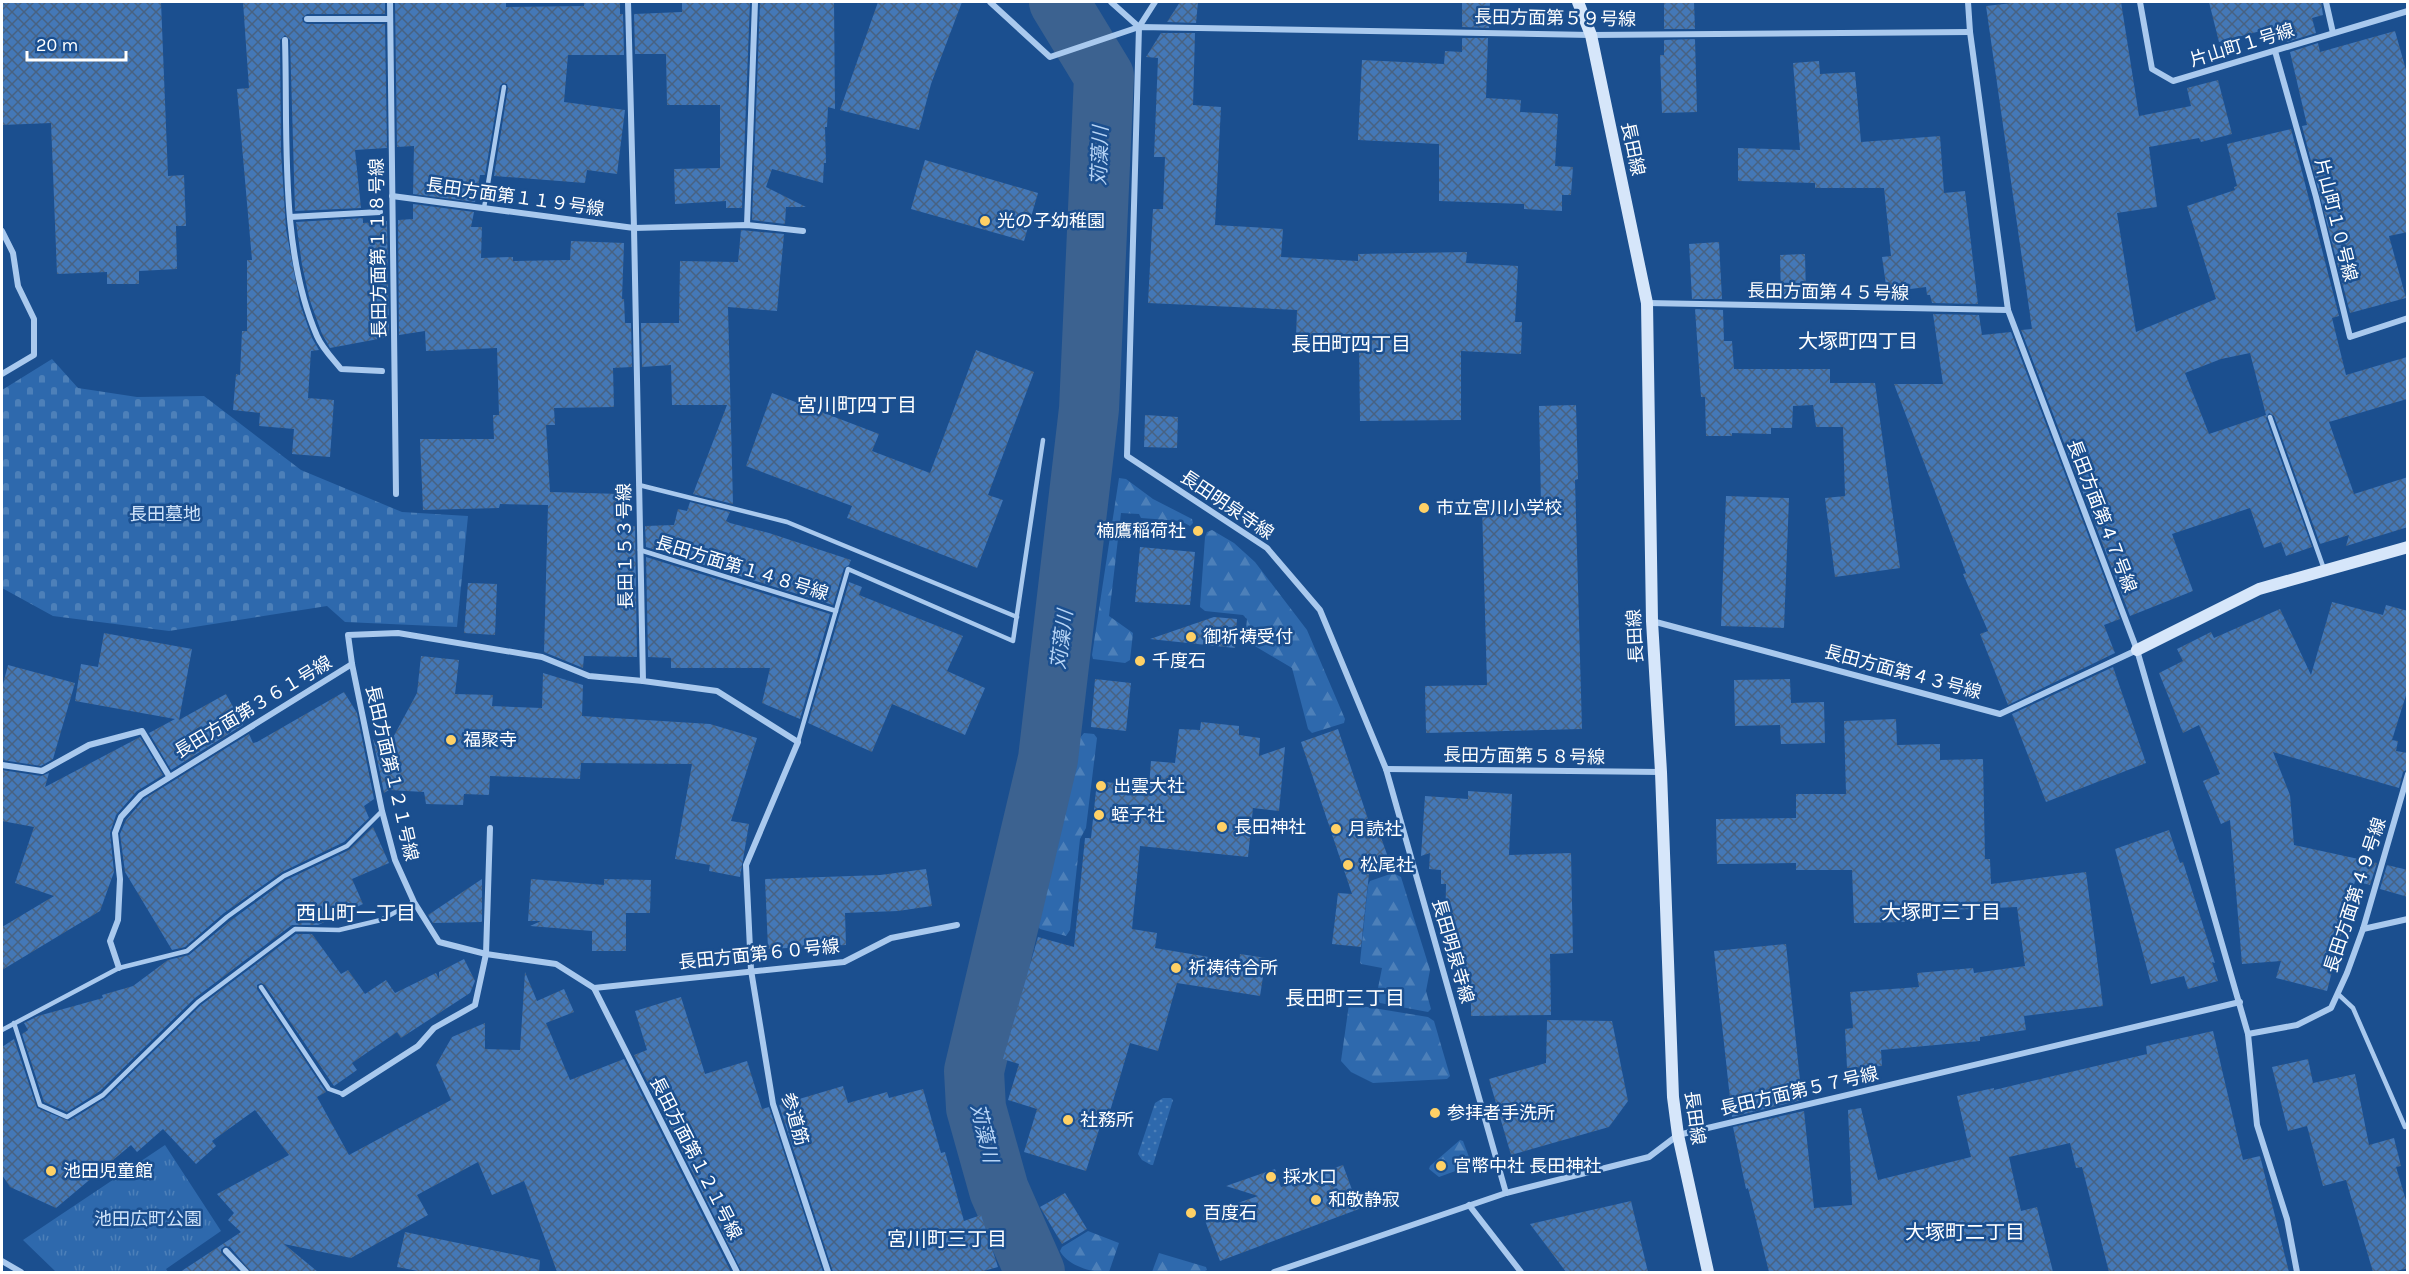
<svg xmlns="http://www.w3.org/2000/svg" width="2409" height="1274" viewBox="0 0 2409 1274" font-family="Karla,'Noto Sans JP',sans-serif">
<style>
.grass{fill:url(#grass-dots)}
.forest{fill:url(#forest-firs)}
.cemetery{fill:url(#cemetery-stones)}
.park{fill:url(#park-tufts)}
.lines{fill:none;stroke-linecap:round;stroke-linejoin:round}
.river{stroke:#3c6290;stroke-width:60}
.building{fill:url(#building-cross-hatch);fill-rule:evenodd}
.lane{stroke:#a9c9ee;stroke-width:4.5}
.street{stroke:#a9c9ee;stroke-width:6}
.secondary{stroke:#d6e6fa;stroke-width:12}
.poi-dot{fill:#ffd166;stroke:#1b4f8f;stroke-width:2}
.labels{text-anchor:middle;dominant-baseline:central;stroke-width:5;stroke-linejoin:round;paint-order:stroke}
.street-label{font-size:18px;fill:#fff;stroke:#1b4f8f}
.poi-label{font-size:18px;fill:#fff;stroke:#1b4f8f;text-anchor:start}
.park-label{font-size:18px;fill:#cfe3fa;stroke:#1b4f8f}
.water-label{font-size:20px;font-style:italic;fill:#b5d3f5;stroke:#1b4f8f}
.neighbourhood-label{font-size:20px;fill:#fff;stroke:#1b4f8f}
</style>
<defs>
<pattern id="grass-dots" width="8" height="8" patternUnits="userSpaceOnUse" patternTransform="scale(1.5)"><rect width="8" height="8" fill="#2e69ad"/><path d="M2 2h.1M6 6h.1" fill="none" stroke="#4d80b9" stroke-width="1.8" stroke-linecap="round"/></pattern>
<pattern id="forest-firs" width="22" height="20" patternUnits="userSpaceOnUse" patternTransform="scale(1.5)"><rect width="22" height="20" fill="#2e69ad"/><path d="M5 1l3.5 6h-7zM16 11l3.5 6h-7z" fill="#4d80b9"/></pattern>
<pattern id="cemetery-stones" width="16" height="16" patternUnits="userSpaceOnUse" patternTransform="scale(1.5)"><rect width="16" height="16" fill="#2e69ad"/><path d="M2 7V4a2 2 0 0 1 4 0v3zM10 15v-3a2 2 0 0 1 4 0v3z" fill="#4d80b9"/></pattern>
<pattern id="park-tufts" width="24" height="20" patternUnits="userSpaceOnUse" patternTransform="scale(1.5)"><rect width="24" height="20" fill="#2e69ad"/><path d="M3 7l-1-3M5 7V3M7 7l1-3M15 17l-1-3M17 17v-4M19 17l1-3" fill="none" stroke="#4d80b9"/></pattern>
<pattern id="building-cross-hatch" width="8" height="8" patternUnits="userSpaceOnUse" patternTransform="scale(1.5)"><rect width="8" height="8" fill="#4478b7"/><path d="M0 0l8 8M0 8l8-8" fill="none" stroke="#486282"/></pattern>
</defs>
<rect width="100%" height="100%" fill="#1b4f8f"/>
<polygon class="grass" points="1163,1098 1171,1098 1173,1100 1153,1165 1151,1165 1142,1160 1138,1154 1155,1103"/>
<g class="forest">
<polygon points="1119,478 1126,479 1153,499 1192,519 1193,523 1190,526 1181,521 1141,518 1139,514 1121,513 1109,616 1133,633 1130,660 1125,663 1093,659 1092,655"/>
<polygon points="1212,530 1234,543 1255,562 1307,630 1345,719 1344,723 1312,733 1308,729 1292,668 1248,642 1245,638 1247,619 1243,615 1205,611 1200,607 1205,537 1207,532"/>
<polygon points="1084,733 1094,734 1097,738 1086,828 1080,839 1070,930 1066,936 1040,929 1035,923 1073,777 1079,739"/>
<polygon points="1393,873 1401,877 1430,970 1426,991 1431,1009 1428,1012 1380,1003 1376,998 1382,968 1361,964 1360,962 1368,885 1370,881"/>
<polygon points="1349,1004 1428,1017 1434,1021 1450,1076 1447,1079 1373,1083 1351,1072 1341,1061"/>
<polygon points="1460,1140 1463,1141 1472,1165 1439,1177 1429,1169 1430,1166"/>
<path d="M1088,1231l31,12 -10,29c-17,1 -41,-6 -49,-21l2,-4z"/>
<polygon points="1159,1253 1206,1267 1207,1270 1203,1272 1152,1272"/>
</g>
<polygon class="cemetery" points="52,359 78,388 137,397 204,396 301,470 402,512 468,516 457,627 345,622 327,606 169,631 53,616 2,588 2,390"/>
<polygon class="park" points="165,1145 221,1231 166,1269 168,1272 56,1272 23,1240"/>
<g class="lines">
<polyline class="river" points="1035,1272 999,1190 976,1108 974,1071 1048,759 1089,409 1104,76 1059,2"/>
</g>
<g class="building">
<polygon points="2,2 161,2 168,176 184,175 186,226 176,226 177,269 139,271 139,284 107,284 107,272 57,274 51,123 2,125"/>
<polygon points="243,2 385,2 385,14 307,14 302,18 303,22 307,24 385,24 387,148 355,150 361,208 295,211 290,40 285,35 280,40 281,152 286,229 300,304 312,338 319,350 311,351 308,398 334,400 330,457 292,454 294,429 259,426 260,413 233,410 236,374 240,375 242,331 247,331 247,260 252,260 237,89 249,88"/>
<polygon points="395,2 506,2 506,7 584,6 584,2 620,2 620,14 623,14 624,55 568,55 564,102 625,110 617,174 587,170 585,183 494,176 508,88 507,84 503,83 500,86 485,175 480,175 475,202 413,194 414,146 397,147"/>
<polygon points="682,2 750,2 742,208 726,208 726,201 675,204 674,169 720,168 720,105 667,105 666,54 635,54 634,14 682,12"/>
<polygon points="760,2 834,2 835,109 828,107 827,127 825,127 826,163 824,163 823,183 772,169 766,187 806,207 786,207 785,224 752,220"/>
<polygon points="878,2 962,2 931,84 919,130 840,110"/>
<polygon points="1180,2 1198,2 1196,23 1167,22"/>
<polygon points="1462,2 1490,2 1489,28 1462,27"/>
<polygon points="1664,2 1694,2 1695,29 1664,29"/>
<path d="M2021,2h100l18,114 52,-10 -4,-18 31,-8 14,54 -31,8 -2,-4 -50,9 8,60 -40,6 19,119 80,-33 -29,-93 48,-16 -1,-3 3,-1 -10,-42 64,-15 48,187 -7,2 14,57 61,-18v42l-78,23 25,72 54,-17v50l-62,19 3,-11 -29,9 -46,-128 -5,-3 -3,5 46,129 -26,9 -5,-14 -17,6 -14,-40 -78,26 21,57 -63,25 -109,-286 11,-1 -46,-323zM2250,353l16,62 -57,19 -24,-61 36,-14z"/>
<polygon points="2209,2 2321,2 2323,15 2312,18 2316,33 2287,42 2283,25 2219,42"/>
<polygon points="2395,31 2408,77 2408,232 2389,236 2406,298 2350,313 2302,126 2307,125 2290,52 2318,43 2320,52"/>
<polygon points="1161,33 1195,33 1193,105 1221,107 1215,225 1283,229 1281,257 1358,261 1358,254 1467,252 1466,263 1518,266 1515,322 1522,322 1521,354 1461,351 1461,420 1360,421 1359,341 1296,338 1297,310 1148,303 1153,209 1163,209 1165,157 1154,157 1158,58 1146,57"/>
<polygon points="1462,38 1488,38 1486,98 1521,100 1520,112 1558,114 1555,166 1573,167 1571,195 1562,195 1562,211 1524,209 1524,204 1439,201 1439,144 1358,140 1362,60 1444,64 1445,51 1462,52"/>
<polygon points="1695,39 1697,112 1662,113 1660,55 1664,55 1664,40"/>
<polygon points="1819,61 1820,74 1855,72 1861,142 1940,136 1944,193 1965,191 1978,304 1932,303 1930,295 1927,295 1926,287 1887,292 1882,257 1891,256 1884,188 1815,188 1815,183 1738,181 1738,148 1800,150 1793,63"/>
<polygon points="925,160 1038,193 1024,241 911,209"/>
<polygon points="413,204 474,212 471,227 482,227 481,258 513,257 513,261 570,260 571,241 624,243 622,299 624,299 625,323 631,323 632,367 613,368 614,407 554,408 555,425 546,425 550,492 621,494 622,526 635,526 637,657 584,656 583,668 544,652 548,505 500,504 499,508 423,510 420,439 494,439 493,415 499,415 497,348 426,351 425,331 399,335 398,220 413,219"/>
<polygon points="363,218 363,223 387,221 389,337 330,348 322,334 310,301 302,265 296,222"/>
<polygon points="741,230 784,234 777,311 728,307 733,504 693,494 727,405 672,405 671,365 642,367 641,323 679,323 680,261 738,262"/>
<polygon points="1719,242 1722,299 1692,299 1689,244"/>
<polygon points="1805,254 1806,297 1781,298 1780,255"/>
<polygon points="1695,309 1723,310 1724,341 1732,341 1734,369 1830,369 1830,383 1875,383 1900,568 1835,577 1825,498 1845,496 1843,427 1816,427 1813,405 1793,406 1792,428 1771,428 1771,434 1732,433 1732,436 1706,436 1705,397 1701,397"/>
<polygon points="1933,314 1979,315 1982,335 2011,332 2120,619 2104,625 2115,653 2008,705 1980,634 1988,631 1963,574 1966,573 1894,384 1943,384"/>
<polygon points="976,350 1034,372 988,495 1003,500 977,568 847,518 852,506 746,466 772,393 879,434 872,451 930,473"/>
<polygon points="1576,405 1578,479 1575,480 1582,729 1426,733 1425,686 1487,685 1482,506 1541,505 1539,406"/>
<polygon points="1145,415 1178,417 1177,448 1144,447"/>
<polygon points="1726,496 1789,498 1784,628 1721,626"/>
<polygon points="690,502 730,512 726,521 730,523 769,533 851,560 849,565 844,568 833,605 646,547 645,526 674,525 678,509 687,511"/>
<polygon points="1140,547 1195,552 1190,605 1135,602"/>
<polygon points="646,557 830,614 800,719 762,703 770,668 671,668 671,658 648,657"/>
<polygon points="849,582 862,587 859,595 963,636 947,671 985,688 965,735 892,704 872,752 808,723"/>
<polygon points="468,583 497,584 495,635 464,633"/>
<polygon points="2332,602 2383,615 2386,605 2408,611 2408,689 2392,740 2398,741 2396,751 2408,753 2408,769 2403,772 2399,788 2273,752 2290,795 2294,845 2377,863 2370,885 2355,881 2327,991 2276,978 2281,961 2242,964 2230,820 2221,824 2203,781 2220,774 2199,725 2183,733 2159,673 2183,661 2177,649 2211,632 2214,638 2280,609 2311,675"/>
<polygon points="1214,617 1237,619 1235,648 1150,639"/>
<polygon points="104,633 192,649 179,720 226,694 243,725 171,770 149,733 175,719 75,701 81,664 98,667"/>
<polygon points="421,656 459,660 455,694 493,695 492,706 542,708 543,673 583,685 582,716 710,724 757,738 731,821 749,824 740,877 709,871 710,865 675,859 692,764 581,763 580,779 490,776 489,795 464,794 463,805 426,804 424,792 389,790 384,793 373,739 383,756 417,693"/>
<polygon points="8,665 75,683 53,759 41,766 2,760 2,688"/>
<polygon points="2113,667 2146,763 2046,802 2012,714"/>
<polygon points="1095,679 1131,683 1126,731 1091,727"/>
<polygon points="1790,679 1791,703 1824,702 1825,743 1781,744 1780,725 1735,726 1734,680"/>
<polygon points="344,692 357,713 374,799 364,806 369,818 344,842 282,872 224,913 185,947 172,950 125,872 120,834 126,820 144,799 249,734 253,743 257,742"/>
<polygon points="1896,719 1897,745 1940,744 1940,760 1983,759 1985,859 1990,859 1991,884 2086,872 2103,1006 2024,1016 2026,1030 1980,1037 1980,1041 1881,1050 1882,1066 1847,1068 1845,1029 1853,1028 1850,992 1919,987 1917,973 1973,968 1974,973 2025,966 2017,907 1904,912 1905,922 1854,923 1852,870 1796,870 1796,863 1717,864 1716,819 1796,818 1796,794 1846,794 1844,721"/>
<polygon points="1201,722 1239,726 1239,735 1260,738 1259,756 1285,747 1279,811 1253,808 1248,857 1140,846 1132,929 1157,933 1155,948 1239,962 1240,954 1266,958 1260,996 1177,983 1158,1051 1130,1043 1108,1118 1103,1117 1086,1171 1024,1152 1037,1109 1008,1100 1019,1064 1003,1059 1038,937 1074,947 1085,838 1091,838 1097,781 1149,787 1151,761 1175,763 1179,729 1200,730"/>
<polygon points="1338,729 1370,825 1376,823 1391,866 1369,874 1361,947 1332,944 1338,893 1352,894 1301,742"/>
<polygon points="140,737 163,775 137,791 116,815 110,833 114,872 100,911 2,970 2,927 54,896 15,883 34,827 2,821 2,770 41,776 49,773 45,787"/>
<polygon points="1468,791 1512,794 1509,855 1571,853 1573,953 1550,954 1551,1015 1471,1016 1471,972 1455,973 1455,950 1451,950 1451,931 1445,931 1446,884 1441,884 1441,870 1429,869 1430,853 1421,856 1425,796 1468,799"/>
<polygon points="373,827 389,863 352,879 363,904 318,925 292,925 195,998 100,1091 67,1112 44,1102 22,1034 28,1030 24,1023 38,1016 103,998 102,995 133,986 168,960 189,955 230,921 286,880 349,850"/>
<polygon points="2169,830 2180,863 2183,862 2215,963 2212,962 2218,981 2188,989 2184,976 2151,984 2115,849"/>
<polygon points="2387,865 2408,870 2408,897 2380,889"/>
<polygon points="926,869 932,906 898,911 845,913 846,945 768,949 765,879 880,875"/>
<polygon points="482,879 482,922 433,923 428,915"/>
<polygon points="531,879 604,885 604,879 651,880 650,913 626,913 626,951 592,951 592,931 530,926 541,921 528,921"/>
<polygon points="296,934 312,934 341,974 348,970 365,994 386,980 395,993 436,973 439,979 439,972 464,959 475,981 470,993 401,1038 397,1032 352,1063 357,1070 334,1086 265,985 261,983 257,985 257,989 326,1092 317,1097 349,1155 451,1100 436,1065 452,1037 485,1023 485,1049 520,1050 525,972 537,1001 564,989 574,1012 546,1023 570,1080 624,1059 731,1272 557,1272 524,1181 492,1195 478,1162 417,1195 428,1215 351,1258 284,1244 318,1272 251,1272 230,1247 225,1246 221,1249 221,1253 239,1272 180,1272 241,1232 228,1220 234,1213 217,1194 289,1155 255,1110 212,1141 216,1146 196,1164 163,1129 137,1152 131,1145 56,1208 10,1187 2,1175 2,1047 14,1039 37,1108 69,1121 106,1098 201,1005"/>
<polygon points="1786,944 1802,1100 1732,1117 1714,951"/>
<polygon points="681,997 705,1074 747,1061 762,1109 769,1107 823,1272 742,1272 634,1055 647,1050 635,1011"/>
<polygon points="1547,1020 1612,1021 1628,1101 1609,1127 1511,1155 1489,1079 1546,1063"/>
<polygon points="2213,1031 2243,1160 2260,1156 2289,1272 2109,1272 2082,1167 2076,1168 2070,1143 2009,1157 2021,1211 2037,1207 2053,1272 1769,1272 1748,1188 1746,1189 1733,1127 1804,1111 1814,1208 1852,1205 1848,1110 1861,1108 1878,1180 1971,1157 1957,1096 1994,1088 1994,1090 2147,1054 2146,1046"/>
<polygon points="2308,1059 2313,1083 2355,1074 2369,1145 2394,1138 2401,1166 2396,1167 2408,1207 2408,1268 2393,1272 2373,1272 2346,1180 2323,1186 2307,1126 2288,1131 2272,1067"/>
<polygon points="843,1086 848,1103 887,1092 889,1098 923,1089 941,1153 945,1152 964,1221 981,1215 998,1267 980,1272 833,1272 779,1105"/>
<polygon points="1343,1165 1359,1209 1220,1261 1203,1215 1258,1196 1226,1186 1275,1169 1281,1187"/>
<polygon points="1065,1193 1087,1229 1062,1244 1040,1207"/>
<polygon points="1631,1201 1648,1272 1566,1272 1530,1224"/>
<polygon points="405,1232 540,1260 539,1272 423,1272 397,1267"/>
</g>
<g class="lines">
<g class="lane">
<polyline points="484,208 504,87"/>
<polyline points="2270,417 2324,569"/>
<polyline points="639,485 787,522 1017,617"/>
<polyline points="640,550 836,611"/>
<polyline points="798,742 848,569 1013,641 1043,440"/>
<polyline points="261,987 329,1089 343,1094"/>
<polyline points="2338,994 2353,1008 2405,1127"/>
<polyline points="14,1023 40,1105 67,1117 103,1095 198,1002 295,929 339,930 381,920 414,902"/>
<polyline points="2,1030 119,968 187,951 227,917 284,876 347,846 382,811"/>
</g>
<g class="street">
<polyline points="390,2 396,494"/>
<polyline points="628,2 634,228 643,681 717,691 798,742 746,865 751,970 773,1104 828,1272"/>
<polyline points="990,2 1050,57 1139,27 1591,35 1970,32"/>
<polyline points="1111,2 1139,27"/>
<polyline points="1155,2 1139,27 1127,456 1267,548 1320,610 1386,769 1506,1193"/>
<polyline points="1968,2 1970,32 2008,310 2137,650 2248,1034 2257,1125 2287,1219 2297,1272"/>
<polyline points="2140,2 2152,69 2173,81 2408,11"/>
<polyline points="2326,2 2333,33"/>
<polyline points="307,19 390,19"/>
<path d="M285,40c3,93 -6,209 32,296 5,12 16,23 24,33l41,2"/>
<polyline points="2275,51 2316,197 2350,337 2408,318"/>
<polyline points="392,196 634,228 747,225 803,231"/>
<polyline points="290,217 380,212"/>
<polyline points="747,225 755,2"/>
<polyline points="2,231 13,253 18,286 34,319 34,355 2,374"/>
<polyline points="1647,303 2008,310"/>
<polyline points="1652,621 2000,714 2137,650"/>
<polyline points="643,681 589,676 542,657 398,633 348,635 352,664 382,811 395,860 414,902 439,942 486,954 556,964 594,988 737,1272"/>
<polyline points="2,765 42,771 89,745 142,731 169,776"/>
<polyline points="1386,769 1661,772"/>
<polyline points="2363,929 2408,919"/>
<polyline points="119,968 110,941 118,920 120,879 115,833 121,817 141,795 352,664"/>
<polyline points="594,988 844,962 891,938 957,925"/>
<polyline points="2248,1034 2297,1025 2331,1008 2347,973 2363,929 2408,774"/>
<polyline points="343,1094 418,1046 434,1028 475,1005 486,954 490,828"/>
<polyline points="1469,1205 1521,1272"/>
<polyline points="226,1251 246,1272"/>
<polyline points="2,1261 21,1272"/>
<polyline points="1274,1272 1506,1193 1649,1157 1678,1135 2240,1002"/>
</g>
<g class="secondary">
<polyline points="1578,2 1591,35 1647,303 1652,621 1661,772 1673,1097 1678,1135 1708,1272"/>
<polyline points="2137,650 2259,589 2408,547"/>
</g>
</g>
<g class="poi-dot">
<circle cx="985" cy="221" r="6"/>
<circle cx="1424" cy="508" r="6"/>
<circle cx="1198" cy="531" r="6"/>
<circle cx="1191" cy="637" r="6"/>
<circle cx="1140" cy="661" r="6"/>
<circle cx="451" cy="740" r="6"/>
<circle cx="1101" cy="786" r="6"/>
<circle cx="1099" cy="815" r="6"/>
<circle cx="1222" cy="827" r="6"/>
<circle cx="1336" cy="829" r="6"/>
<circle cx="1348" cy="865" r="6"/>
<circle cx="1176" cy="968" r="6"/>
<circle cx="1435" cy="1113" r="6"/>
<circle cx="1068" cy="1120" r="6"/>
<circle cx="1441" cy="1166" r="6"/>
<circle cx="51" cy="1171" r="6"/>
<circle cx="1271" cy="1177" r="6"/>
<circle cx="1316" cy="1200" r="6"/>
<circle cx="1191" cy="1213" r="6"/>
</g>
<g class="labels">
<g class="street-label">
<text transform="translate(1555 18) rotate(1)">長田方面第５９号線</text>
<text transform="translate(2242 45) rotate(-17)">片山町１号線</text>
<text transform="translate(1633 149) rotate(78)">長田線</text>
<text transform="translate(515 197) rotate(8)">長田方面第１１９号線</text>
<text transform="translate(2336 220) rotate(76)">片山町１０号線</text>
<text transform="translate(378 248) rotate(-91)">長田方面第１１８号線</text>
<text transform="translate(1828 292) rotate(1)">長田方面第４５号線</text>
<text transform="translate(1227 505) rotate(34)">長田明泉寺線</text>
<text transform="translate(2102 516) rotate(69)">長田方面第４７号線</text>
<text transform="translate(625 546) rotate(-91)">長田１５３号線</text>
<text transform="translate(742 568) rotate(17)">長田方面第１４８号線</text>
<text transform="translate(1635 636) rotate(-93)">長田線</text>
<text transform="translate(1903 672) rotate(15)">長田方面第４３号線</text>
<text transform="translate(253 707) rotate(-31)">長田方面第３６１号線</text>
<text transform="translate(1524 756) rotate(1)">長田方面第５８号線</text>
<text transform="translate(392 773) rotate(77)">長田方面第１２１号線</text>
<text transform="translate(2355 895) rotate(-72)">長田方面第４９号線</text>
<text transform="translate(1453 951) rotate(74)">長田明泉寺線</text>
<text transform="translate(759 954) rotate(-6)">長田方面第６０号線</text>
<text transform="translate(1799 1091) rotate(-13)">長田方面第５７号線</text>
<text transform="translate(1695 1118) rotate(82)">長田線</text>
<text transform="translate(795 1119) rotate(74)">参道筋</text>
<text transform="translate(696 1158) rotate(63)">長田方面第１２１号線</text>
</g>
<g class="poi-label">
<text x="997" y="221">光の子幼稚園</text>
<text x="1436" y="508">市立宮川小学校</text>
<text x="1186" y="531" text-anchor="end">楠鷹稲荷社</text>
<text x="1203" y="637">御祈祷受付</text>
<text x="1152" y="661">千度石</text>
<text x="463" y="740">福聚寺</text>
<text x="1113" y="786">出雲大社</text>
<text x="1111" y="815">蛭子社</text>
<text x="1234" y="827">長田神社</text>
<text x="1348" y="829">月読社</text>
<text x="1360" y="865">松尾社</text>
<text x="1188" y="968">祈祷待合所</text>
<text x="1447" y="1113">参拝者手洗所</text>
<text x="1080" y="1120">社務所</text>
<text x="1453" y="1166">官幣中社 長田神社</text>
<text x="63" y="1171">池田児童館</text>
<text x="1283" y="1177">採水口</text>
<text x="1328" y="1200">和敬静寂</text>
<text x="1203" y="1213">百度石</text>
</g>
<g class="park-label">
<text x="165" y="514">長田墓地</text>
<text x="148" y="1219">池田広町公園</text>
</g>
<g class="water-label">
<text transform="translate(1100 156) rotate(-88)">苅藻川</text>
<text transform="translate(1062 640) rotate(-83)">苅藻川</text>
<text transform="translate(984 1133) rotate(76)">苅藻川</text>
</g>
<g class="neighbourhood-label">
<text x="1858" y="341">大塚町四丁目</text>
<text x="1351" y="344">長田町四丁目</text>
<text x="857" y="405">宮川町四丁目</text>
<text x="1941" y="912">大塚町三丁目</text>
<text x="356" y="913">西山町一丁目</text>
<text x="1345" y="998">長田町三丁目</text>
<text x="1965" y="1232">大塚町二丁目</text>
<text x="947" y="1239">宮川町三丁目</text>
</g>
</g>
<rect width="2409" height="1274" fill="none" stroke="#ffffff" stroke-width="6"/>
<path d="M27 51v9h99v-9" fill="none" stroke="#ffffff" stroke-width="3"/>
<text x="36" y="51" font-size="18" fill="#ffffff" stroke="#1b4f8f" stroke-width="4.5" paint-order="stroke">20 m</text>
</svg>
